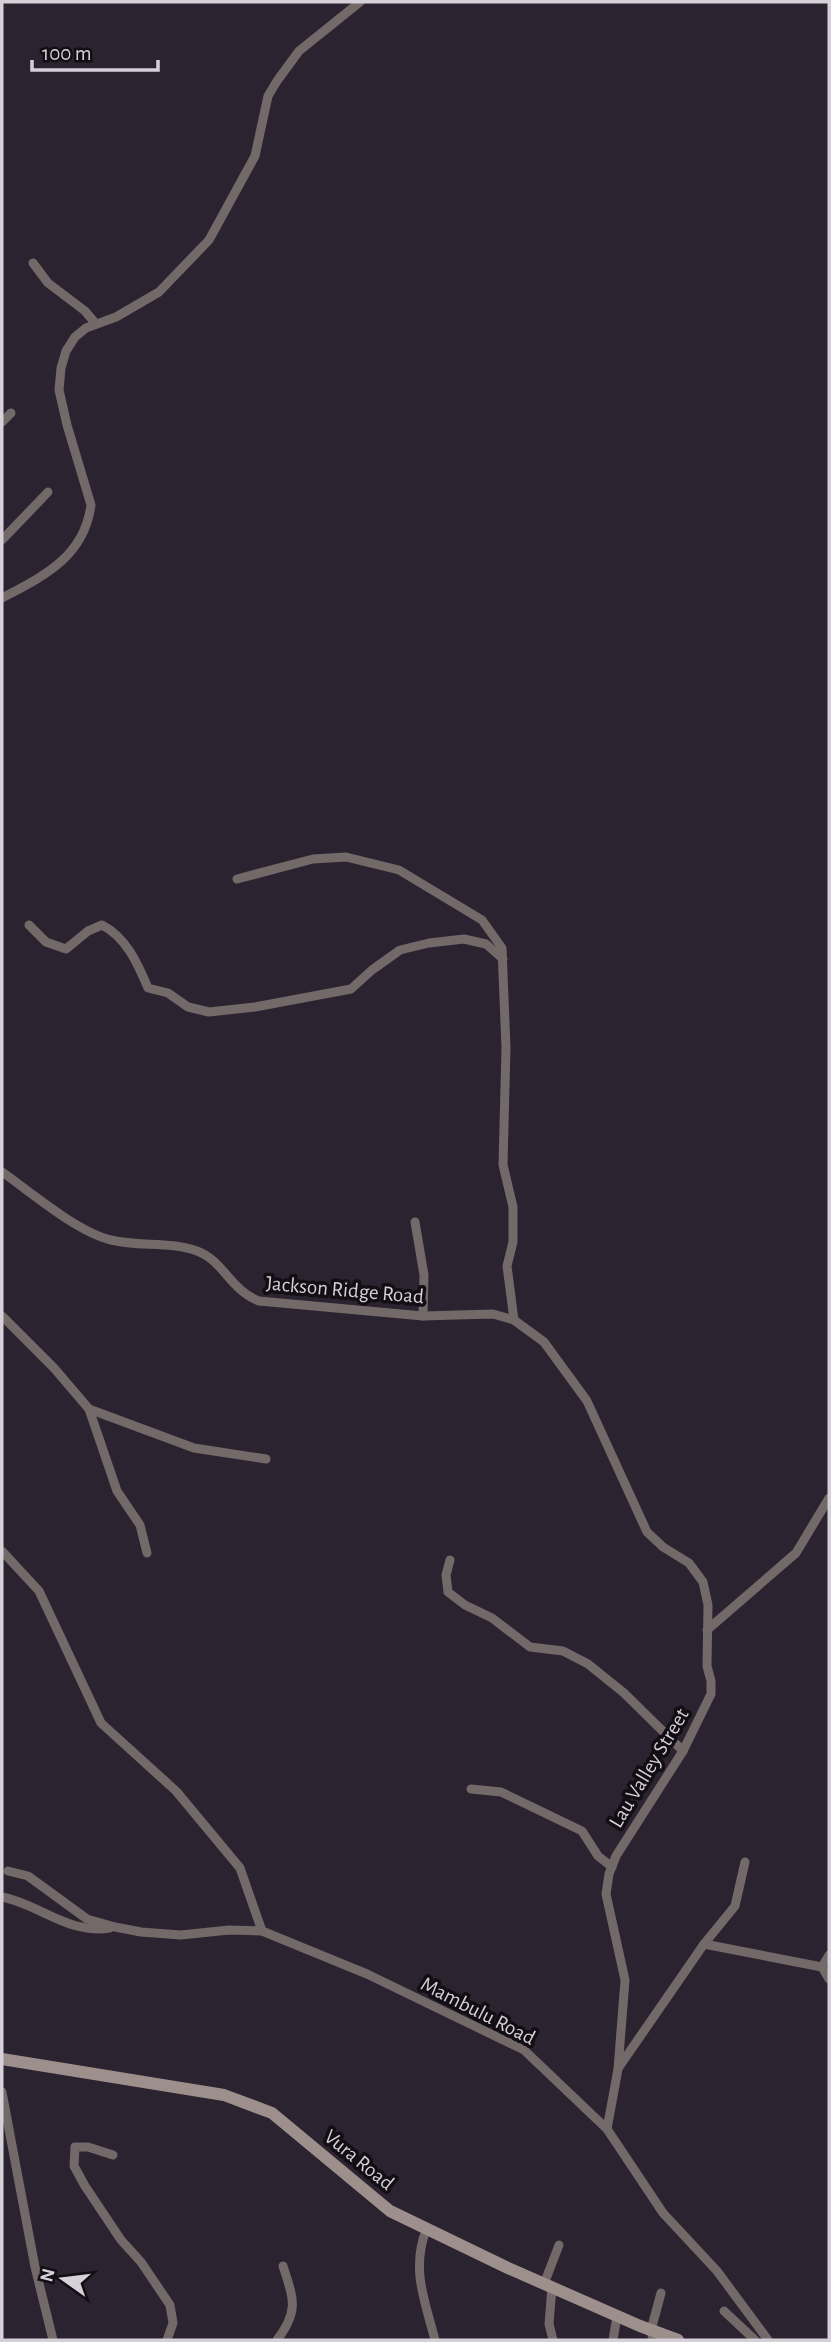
<svg xmlns="http://www.w3.org/2000/svg" width="831" height="2342" viewBox="0 0 831 2342" font-family="'Alegreya Sans',sans-serif">
<style>
.lines{fill:none;stroke-linecap:round;stroke-linejoin:round}
.street{stroke:#726968;stroke-width:9}
.secondary{stroke:#9d8f8c;stroke-width:12}
.labels{text-anchor:middle;dominant-baseline:central;stroke-width:7;stroke-linejoin:round;paint-order:stroke}
.street-label{font-size:21px;fill:#d6d0d8;stroke:#120e14}
</style>
<rect width="100%" height="100%" fill="#2c2330"/>
<g class="lines">
<g class="street">
<polyline points="33,263 48,283 85,311 96,324"/>
<polyline points="2,422 11,413"/>
<polyline points="2,540 48,492"/>
<path d="M2,598c42,-22 82,-41 89,-93l-24,-80 -8,-35 2,-22 5,-17 9,-14 11,-9 30,-11 43,-25 50,-52 46,-84 13,-60 9,-15 22,-30 61,-49"/>
<polyline points="237,879 313,859 346,857 399,870 482,920 502,948 506,1048 503,1165 513,1207 513,1242 507,1266 514,1320"/>
<path d="M29,925l17,17 20,7 22,-18 14,-6c24,12 36,39 46,63l20,5 20,14 21,5 46,-5 96,-18 21,-19 28,-20 29,-7 35,-4 22,5 17,15"/>
<path d="M2,1172c30,21 75,60 109,68 29,7 58,1 86,11 27,10 32,38 62,50l164,15 70,-2 21,6 30,22 43,59 60,131 16,15 26,16 14,19 5,23 -1,61 4,15v13l-28,57 -67,105 -7,18 -3,20 19,86 -7,89 -11,60"/>
<polyline points="415,1222 424,1275 423,1316"/>
<polyline points="2,1316 54,1368 89,1409 117,1491 140,1525 147,1553"/>
<polyline points="89,1409 194,1448 266,1459"/>
<polyline points="2,1551 39,1591 101,1723 176,1791 240,1868 262,1931"/>
<polyline points="450,1560 446,1575 448,1592 465,1605 492,1618 530,1647 563,1651 588,1664 624,1693 683,1751"/>
<polyline points="707,1630 796,1553 829,1498"/>
<polyline points="471,1789 501,1792 582,1831 598,1856 612,1867"/>
<polyline points="8,1871 28,1876 87,1919 115,1927 141,1932 181,1935 229,1930 262,1931 367,1974 524,2050 607,2129 663,2213 717,2271 768,2340"/>
<path d="M2,1897c37,7 67,38 108,31"/>
<polyline points="704,1944 822,1967"/>
<polyline points="829,1955 822,1967 829,1979"/>
<polyline points="619,2067 704,1944 735,1906 745,1862"/>
<polyline points="2,2092 35,2267 53,2340"/>
<polyline points="113,2155 88,2147 75,2147 74,2166 85,2186 121,2240 141,2262 170,2305 173,2323 167,2340"/>
<path d="M426,2230c-15,40 -1,71 9,110"/>
<polyline points="544,2284 559,2245"/>
<polyline points="552,2287 549,2324 553,2340"/>
<polyline points="724,2311 755,2340"/>
<path d="M277,2340c23,-30 16,-42 6,-74"/>
<polyline points="613,2340 617,2316"/>
<polyline points="653,2340 651,2330 661,2293"/>
</g>
<polyline class="secondary" points="2,2059 224,2095 272,2113 390,2211 508,2268 640,2326 678,2340"/>
</g>
<g class="labels">
<g class="street-label">
<text transform="translate(345 1290) rotate(5)">Jackson Ridge Road</text>
<text transform="translate(649 1768) rotate(-59)">Lau Valley Street</text>
<text transform="translate(478 2011) rotate(27)">Mambulu Road</text>
<text transform="translate(359 2160) rotate(39)">Vura Road</text>
</g>
</g>
<rect width="831" height="2342" fill="none" stroke="#d6d0d8" stroke-width="7"/>
<g transform="translate(63 2279) rotate(284)" stroke="#120e14" stroke-width="5" paint-order="stroke">
<path d="M0-5L12 26L0 18L-12 26Z" fill="#d6d0d8"/>
<text y="-10" font-size="19" font-weight="bold" text-anchor="middle" fill="#d6d0d8">N</text>
</g>
<path d="M32 60v10h126v-10" fill="none" stroke="#d6d0d8" stroke-width="3.5"/>
<text x="42" y="60" font-size="21" fill="#d6d0d8" stroke="#120e14" stroke-width="5" paint-order="stroke">100 m</text>
</svg>
